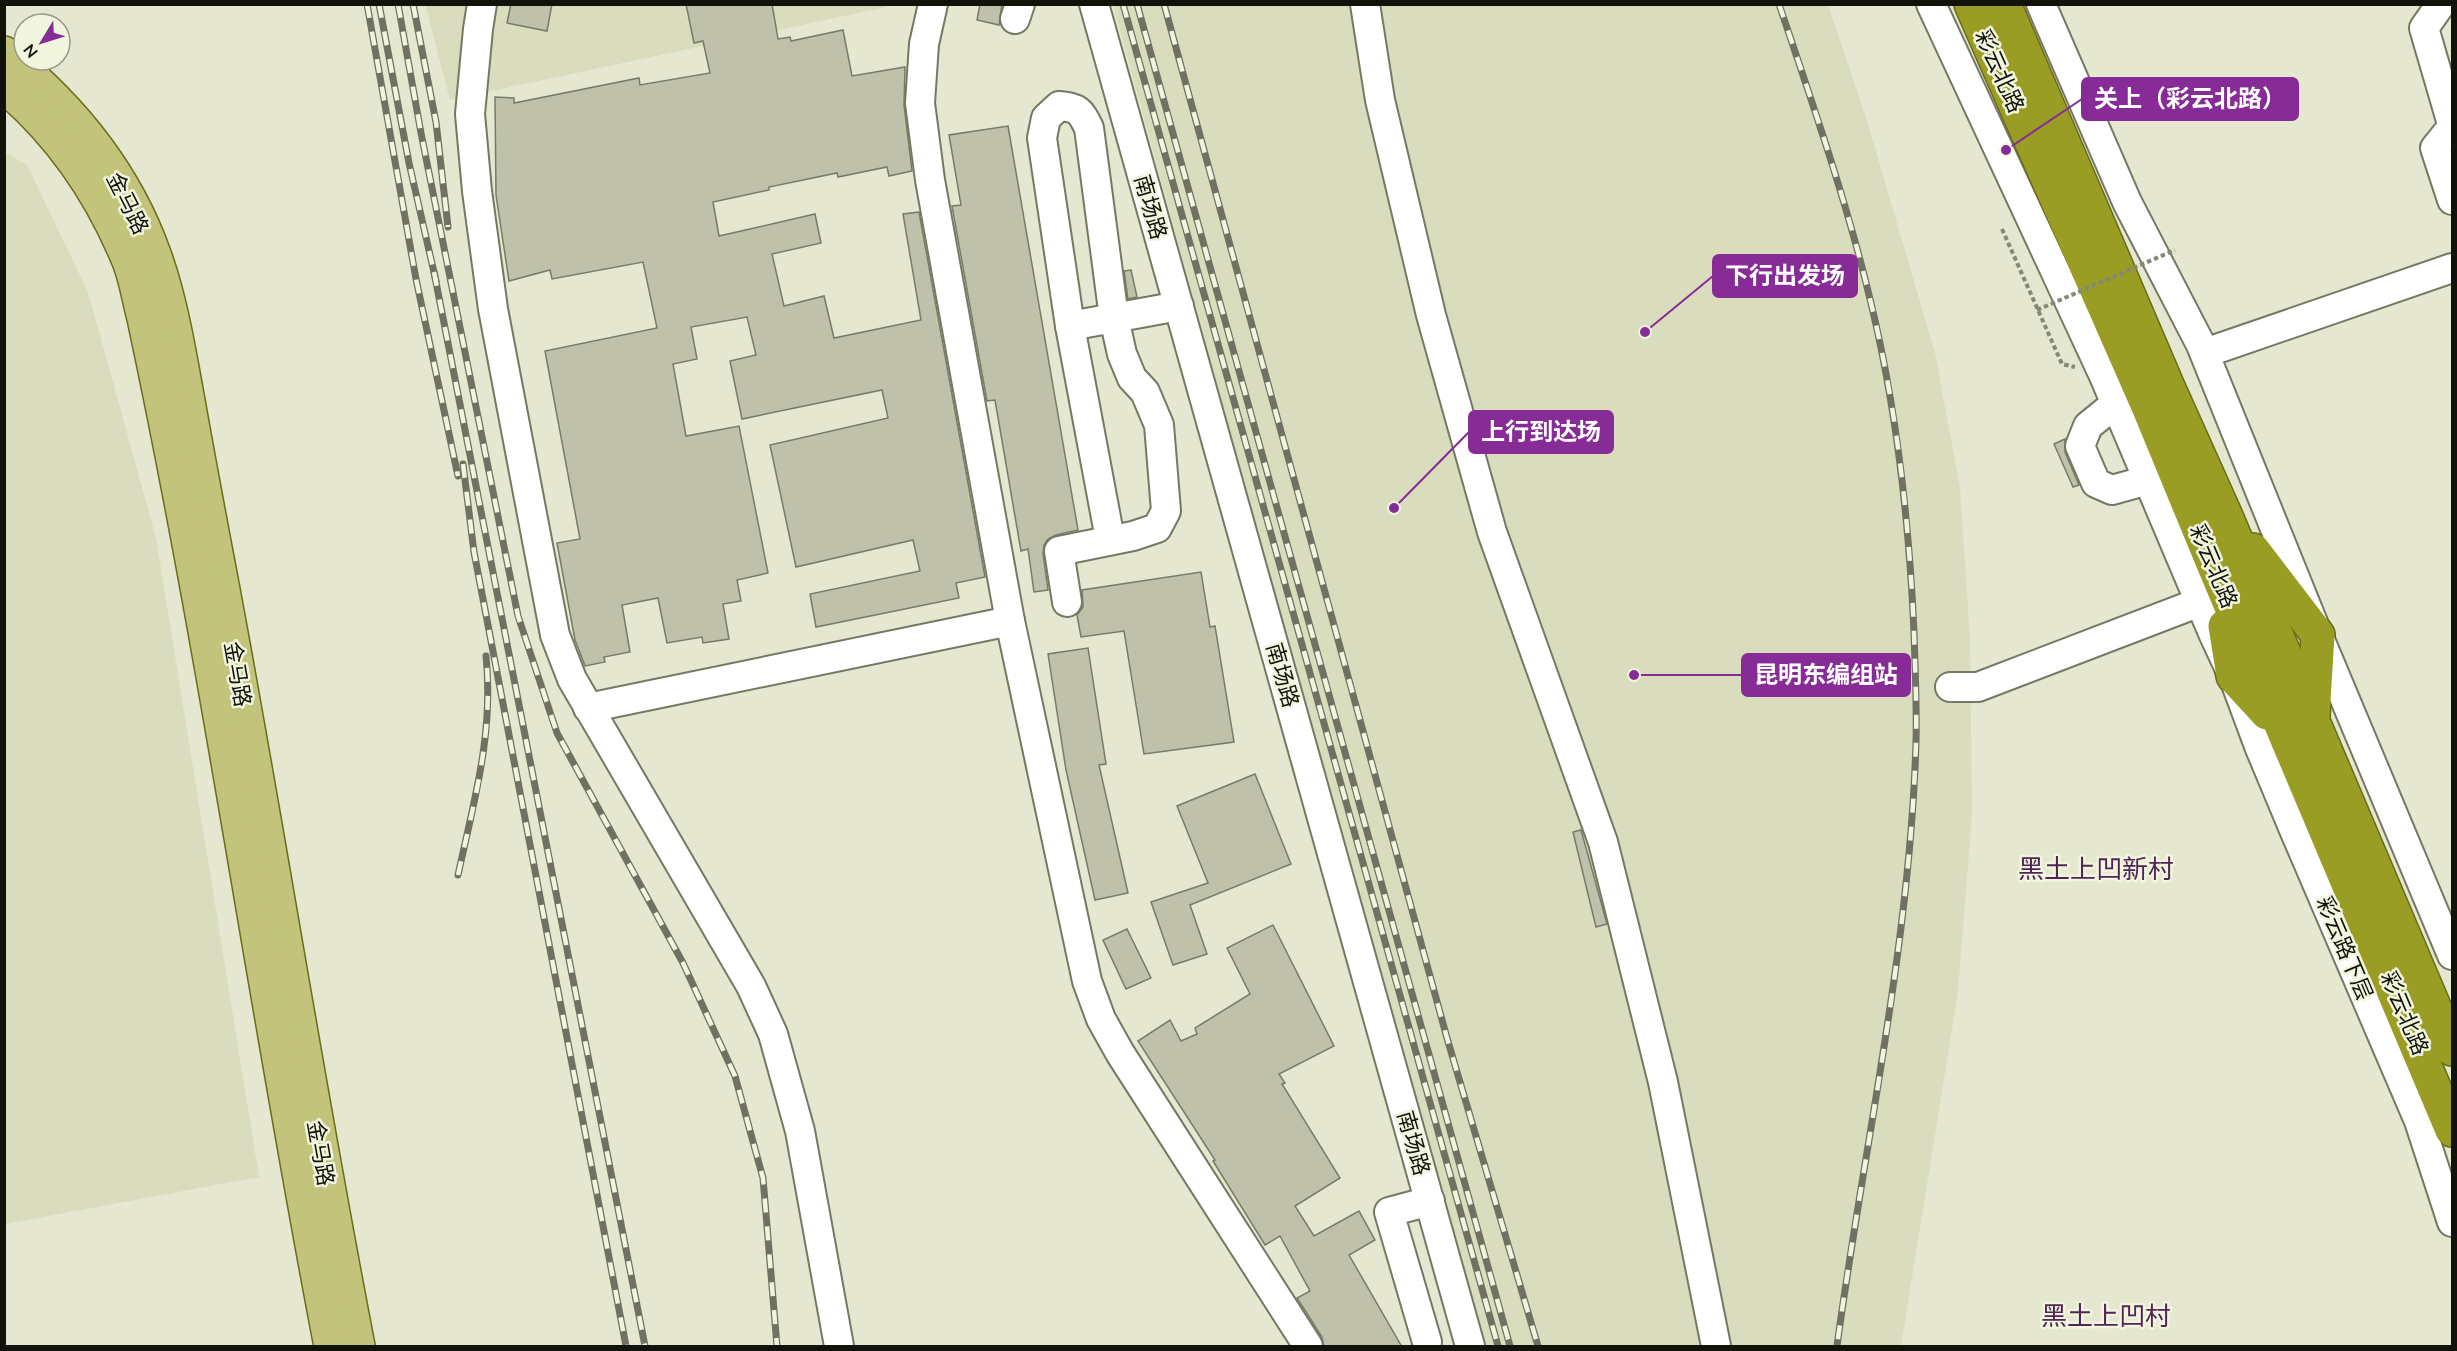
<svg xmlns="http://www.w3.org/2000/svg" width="2457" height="1351" viewBox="0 0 2457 1351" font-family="Mulish,'Noto Sans SC',sans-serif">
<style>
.built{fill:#d9dcbd}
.building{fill:#bfc1aa;stroke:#797b66;stroke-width:1.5}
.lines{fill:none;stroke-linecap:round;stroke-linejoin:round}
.minor-casing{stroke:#767863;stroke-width:32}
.major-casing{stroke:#696c1a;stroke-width:36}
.highway-casing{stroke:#696c1a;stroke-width:36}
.path{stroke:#868877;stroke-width:4;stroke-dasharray:4.5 3;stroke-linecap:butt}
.minor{stroke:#fff;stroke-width:28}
.major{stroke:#c2c47b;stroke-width:33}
.highway{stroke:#999d23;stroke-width:33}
.rail-casing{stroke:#707163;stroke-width:7}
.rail{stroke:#f2f5dd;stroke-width:4.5;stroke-dasharray:14;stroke-linecap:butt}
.path-bridge{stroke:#868877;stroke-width:4;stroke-dasharray:4.5 3;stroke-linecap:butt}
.labels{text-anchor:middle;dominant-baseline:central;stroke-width:5;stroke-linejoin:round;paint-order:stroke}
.street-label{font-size:22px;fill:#11120a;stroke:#f2f5dd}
.quarter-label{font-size:26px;fill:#502457;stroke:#f2f5dd}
.leader{fill:none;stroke:#872b97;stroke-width:2}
.callout-dot{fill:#872b97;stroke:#f2f5dd;stroke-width:2}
.callout{fill:#872b97;stroke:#872b97;stroke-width:2}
.callout-label{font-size:24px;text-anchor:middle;font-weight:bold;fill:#fff}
</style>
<rect width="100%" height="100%" fill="#e5e7d0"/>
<g class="built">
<polygon points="425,4 895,5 450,100"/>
<polygon points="1113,5 1828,5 1867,121 1935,353 1960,488 1970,639 1972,813 1958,992 1901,1346 1476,1346 1369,940"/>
<polygon points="4,152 27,165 88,292 156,538 259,1177 5,1224"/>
</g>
<g class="building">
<polygon points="511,4 552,4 547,31 507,23"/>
<polygon points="686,4 772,4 778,39 790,37 791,41 843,30 852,76 905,67 904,105 912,171 889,176 887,167 838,177 837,173 769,187 769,190 713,202 719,236 815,214 821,243 772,254 784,306 824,296 834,338 921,320 903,214 919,212 985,577 956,583 959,598 816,627 810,594 920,571 913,540 796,567 770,445 888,418 882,390 742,419 730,361 756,355 747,317 691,327 697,359 673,364 686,436 739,426 768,573 737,580 741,601 723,604 729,639 703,643 702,637 667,643 658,598 622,605 630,652 604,657 605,662 585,666 575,640 557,543 580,539 545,351 657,328 643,262 552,279 550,270 509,281 496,195 495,97 514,98 514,103 639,78 640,85 710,73 703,41 694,43"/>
<polygon points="980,4 1002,4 999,25 977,20"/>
<polygon points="1008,126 1078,530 1056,535 1048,539 1044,545 1043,553 1048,590 1034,592 1028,549 1021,551 995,400 987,401 952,206 961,205 949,135"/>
<polygon points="1131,270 1137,297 1128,299 1124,271"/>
<polygon points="2065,439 2065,452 2079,485 2073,487 2054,444"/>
<polygon points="1201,572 1210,627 1215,626 1234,742 1144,754 1124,631 1081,637 1077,615 1083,607 1082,590"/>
<polygon points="1088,648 1106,764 1099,765 1128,893 1095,900 1066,770 1048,654"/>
<polygon points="1255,774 1291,864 1190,905 1207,954 1173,965 1151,902 1208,883 1177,806"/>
<polygon points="1581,830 1607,924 1596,927 1573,832"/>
<polygon points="1273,925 1334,1046 1279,1074 1285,1083 1282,1084 1340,1178 1295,1206 1314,1236 1359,1211 1375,1240 1349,1255 1402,1347 1324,1347 1322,1337 1297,1298 1310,1291 1280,1236 1265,1245 1213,1161 1215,1160 1138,1041 1170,1020 1181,1041 1197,1034 1195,1028 1250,994 1227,948"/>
<polygon points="1127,929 1151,978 1126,989 1103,940"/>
</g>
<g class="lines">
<defs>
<g id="minor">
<polyline points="482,4 478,29 470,114 477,191 493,309 555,635 572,679 751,986 773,1034 800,1131 839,1346"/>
<polyline points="933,4 924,44 920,103 930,180 1010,621 1087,981 1101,1019 1120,1053 1308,1346"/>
<polyline points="1094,4 1470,1346"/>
<polyline points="1365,4 1380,100 1431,315 1492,532 1603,842 1663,1082 1716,1346"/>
<polyline points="1931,4 2104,376 2213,633 2233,676 2259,746 2295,832 2419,1121 2452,1222"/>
<polyline points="2041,4 2127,202 2201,345 2318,635 2452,955"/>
<polyline points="2441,4 2424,28 2452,124"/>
<polyline points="1015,19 1020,4"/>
<polyline points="2452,127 2435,148 2452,200"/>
<polyline points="1070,326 1179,306"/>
<polyline points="2205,353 2452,268"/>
<polyline points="2115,404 2088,426 2080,446 2096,483 2112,490 2148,480"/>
<path d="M1067,602l-8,-51 74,-15 24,-8 9,-17 -7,-86 -14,-33 -13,-14 -10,-24 -8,-36 -25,-190c-9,-18 -10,-20 -30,-22l-13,12 -4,20 28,188 40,213"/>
<polyline points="1950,687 1978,687 2200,602"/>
<polyline points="588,708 1010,621"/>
<polyline points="1427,1342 1389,1212 1430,1201"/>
</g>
<g id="major">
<path d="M4,53c66,53 121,120 150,201 17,47 25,98 34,147 11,63 23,126 35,189 47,252 86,505 135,756"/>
<path d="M4,86c56,47 97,107 125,175 7,18 10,38 15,57 73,341 121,687 187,1028"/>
</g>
<g id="highway">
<polyline points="1971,4 2147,404 2216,571 2452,1130"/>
<polyline points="2004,4 2168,387 2225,514 2452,1049"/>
<polyline points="2253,550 2318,635 2313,716"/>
<polyline points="2225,626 2233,676 2267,713"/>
</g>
</defs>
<use href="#minor" class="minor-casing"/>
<use href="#major" class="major-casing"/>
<use href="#highway" class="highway-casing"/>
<polyline class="path" points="2002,229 2062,364 2075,367"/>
<use href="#minor" class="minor"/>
<use href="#major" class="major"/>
<use href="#highway" class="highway"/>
<defs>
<g id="rail">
<polyline points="367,4 416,279 458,476"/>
<polyline points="379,4 409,163 436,281"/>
<polyline points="398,4 421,133 518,616 557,733 683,963 735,1076 763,1178 777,1346"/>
<polyline points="413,4 436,122 448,227"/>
<polyline points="1123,4 1498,1346"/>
<polyline points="1137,4 1510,1346"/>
<polyline points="1164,4 1447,1038 1538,1346"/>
<path d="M1779,4c33,98 67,195 91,295 27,110 39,221 44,333 1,36 3,73 2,110 -6,204 -52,403 -79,604"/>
<polyline points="434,272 645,1346"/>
<polyline points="463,464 474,552 626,1346"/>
<path d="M458,875c16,-74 36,-142 28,-219"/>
</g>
</defs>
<use href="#rail" class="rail-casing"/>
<use href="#rail" class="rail"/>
<polyline class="path-bridge" points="2037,310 2175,250"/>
</g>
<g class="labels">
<g class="street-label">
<text transform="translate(2000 71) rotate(66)">彩云北路</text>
<text transform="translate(128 203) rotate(63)">金马路</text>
<text transform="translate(1151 207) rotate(74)">南场路</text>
<text transform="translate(2214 566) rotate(67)">彩云北路</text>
<text transform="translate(238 674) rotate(80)">金马路</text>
<text transform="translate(1283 675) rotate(74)">南场路</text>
<text transform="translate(2345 948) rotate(67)">彩云路下层</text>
<text transform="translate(2405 1013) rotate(67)">彩云北路</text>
<text transform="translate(1414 1143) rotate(74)">南场路</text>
<text transform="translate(321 1153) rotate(80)">金马路</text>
</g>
<g class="quarter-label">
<text x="2096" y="868">黑土上凹新村</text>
<text x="2106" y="1315">黑土上凹村</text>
</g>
</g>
<path class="leader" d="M2006 150L2082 99M1645 332L1713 276M1394 508L1469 432M1634 675L1742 675"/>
<g class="callout-dot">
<circle cx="2006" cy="150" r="6"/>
<circle cx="1645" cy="332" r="6"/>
<circle cx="1394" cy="508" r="6"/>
<circle cx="1634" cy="675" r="6"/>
</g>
<g class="callout">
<rect x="2082" y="78" width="216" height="42" rx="6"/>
<rect x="1713" y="255" width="144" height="42" rx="6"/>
<rect x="1469" y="411" width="144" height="42" rx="6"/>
<rect x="1742" y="654" width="168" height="42" rx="6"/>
</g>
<g class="callout-label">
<text x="2190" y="107">关上（彩云北路）</text>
<text x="1785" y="284">下行出发场</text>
<text x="1541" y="440">上行到达场</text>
<text x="1826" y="683">昆明东编组站</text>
</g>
<rect width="2457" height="1351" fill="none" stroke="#11120a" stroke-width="12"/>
<g transform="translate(42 42) rotate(232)"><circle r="28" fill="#f2f5dd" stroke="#989a89" stroke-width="1.5"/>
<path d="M0-4.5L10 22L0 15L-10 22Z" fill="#872b97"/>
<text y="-9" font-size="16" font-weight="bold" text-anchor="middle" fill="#11120a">N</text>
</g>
</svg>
